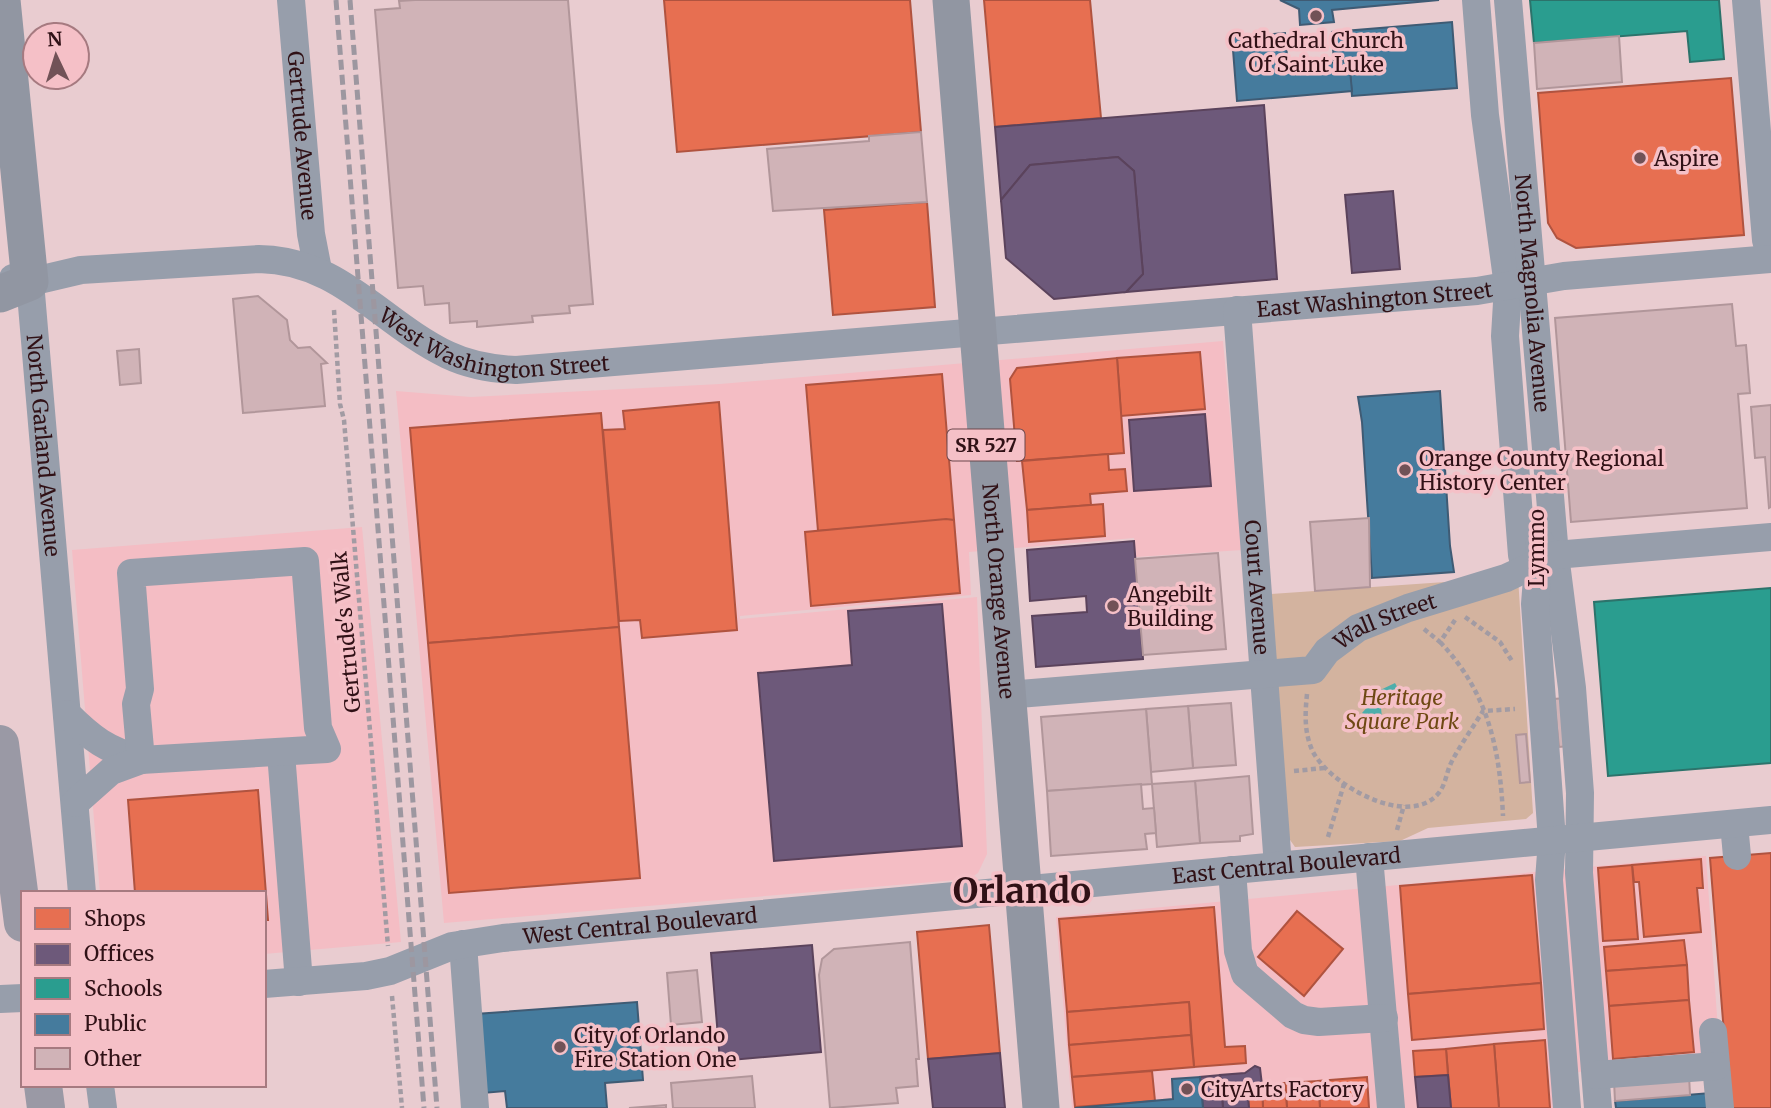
<svg xmlns="http://www.w3.org/2000/svg" width="1771" height="1108" viewBox="0 0 1771 1108" font-family="Merriweather,serif">
<style>
.built{fill:#f4bdc4}
.green{fill:#d3b39f}
.water{fill:#4daeab}
.shops{fill:#e76f51;stroke:#b0533f;stroke-width:2}
.offices{fill:#6d597a;stroke:#5b435c;stroke-width:2}
.schools{fill:#2a9d8f;stroke:#2c736b;stroke-width:2}
.public{fill:#457b9d;stroke:#3f5b74;stroke-width:2}
.building{fill:#d0b3b7;stroke:#b1969a;stroke-width:2}
.lines{fill:none;stroke-linecap:round;stroke-linejoin:round}
.path{stroke:#a29ba3;stroke-width:4.5;stroke-dasharray:5 3.5;stroke-linecap:butt}
.minor{stroke:#979eab;stroke-width:28}
.major{stroke:#9196a2;stroke-width:37}
.highway{stroke:#9a99a5;stroke-width:38}
.rail{stroke:#9d97a0;stroke-width:5;stroke-dasharray:10 5;stroke-linecap:butt}
.poi-dot{fill:#715257;stroke:#f5c0c7;stroke-width:2.5}
.labels{text-anchor:middle;dominant-baseline:central;stroke-width:7;stroke-linejoin:round;paint-order:stroke}
.shield{fill:#f5c0c7;stroke:#6b464b;stroke-width:2}
.shield-label{font-size:19px;font-weight:bold;fill:#301116}
.poi-label{font-size:21px;fill:#301116;stroke:#f5c0c7;text-anchor:start}
.street-label{font-size:21px;fill:#301116;stroke:#f5c0c7}
.park-label{font-size:21px;font-style:italic;fill:#6f4914;stroke:#f5c0c7}
.town-label{font-size:35px;font-weight:bold;fill:#301116;stroke:#f5c0c7}
</style>
<rect width="100%" height="100%" fill="#e9ccd0"/>
<g class="built">
<polygon points="1223,341 1242,550 1136,557 1134,538 969,552 971,595 740,616 732,526 740,619 977,597 987,854 978,873 969,879 444,923 396,391 471,397 720,384"/>
<polygon points="362,527 401,942 264,954 264,893 100,893 72,550"/>
<polygon points="1706,856 1720,1060 1557,1074 1559,1108 1072,1108 1056,917"/>
</g>
<polygon class="green" points="1518,577 1533,813 1526,819 1428,828 1400,841 1295,847 1288,837 1271,594"/>
<polygon class="water" points="1395,683 1400,692 1392,702 1385,702 1381,707 1382,719 1377,726 1362,713 1370,704 1367,701 1374,693"/>
<g class="shops">
<polygon points="664,0 910,0 921,132 677,152"/>
<polygon points="984,0 1090,0 1101,118 995,127"/>
<polygon points="1731,78 1744,235 1576,248 1557,238 1548,223 1538,93"/>
<polygon points="927,202 935,307 833,315 824,210"/>
<polygon points="1200,352 1205,409 1121,416 1117,358"/>
<polygon points="1117,358 1124,453 1017,461 1010,379 1017,368"/>
<polygon points="942,374 954,520 818,531 806,385"/>
<polygon points="719,402 737,630 642,638 640,620 619,621 603,430 625,429 623,411"/>
<polygon points="601,413 619,627 428,643 410,428"/>
<polygon points="1108,454 1109,470 1125,469 1127,491 1090,494 1091,505 1027,510 1022,461"/>
<polygon points="1103,504 1105,536 1029,542 1027,510"/>
<polygon points="946,519 954,520 960,593 811,606 805,532"/>
<polygon points="619,627 640,878 449,893 428,643"/>
<polygon points="258,790 268,920 264,920 264,893 135,893 128,800"/>
<polygon points="1771,853 1771,1108 1730,1108 1710,858"/>
<polygon points="1701,859 1703,888 1697,888 1701,932 1644,937 1639,882 1634,882 1632,865"/>
<polygon points="1632,865 1638,939 1603,941 1598,868"/>
<polygon points="1532,875 1541,983 1408,994 1400,886"/>
<polygon points="1214,907 1225,1047 1245,1046 1246,1063 1194,1067 1189,1002 1067,1012 1059,919"/>
<polygon points="1297,911 1343,949 1304,996 1258,957"/>
<polygon points="989,925 1000,1053 928,1059 917,932"/>
<polygon points="1684,940 1687,965 1606,971 1604,947"/>
<polygon points="1687,965 1689,1000 1609,1006 1606,971"/>
<polygon points="1541,983 1544,1029 1412,1040 1408,994"/>
<polygon points="1689,1000 1694,1052 1613,1059 1609,1006"/>
<polygon points="1189,1002 1191,1035 1069,1045 1067,1012"/>
<polygon points="1191,1035 1194,1067 1072,1077 1069,1045"/>
<polygon points="1545,1040 1550,1108 1499,1108 1494,1044"/>
<polygon points="1494,1044 1499,1108 1451,1108 1446,1049"/>
<polygon points="1446,1049 1448,1075 1415,1077 1413,1051"/>
<polygon points="1152,1071 1155,1101 1075,1107 1072,1077"/>
<polygon points="1367,1077 1369,1108 1320,1108 1318,1081"/>
<polygon points="1318,1081 1320,1108 1287,1108 1285,1083"/>
<polygon points="1285,1083 1287,1108 1263,1108 1262,1085"/>
<polygon points="1262,1085 1263,1108 1249,1108 1247,1086"/>
</g>
<g class="offices">
<polygon points="1264,105 1277,279 1126,292 1143,274 1134,171 1118,157 1030,165 1001,200 995,127"/>
<polygon points="1118,157 1134,171 1143,274 1126,292 1054,299 1006,258 1001,200 1030,165"/>
<polygon points="1393,191 1400,269 1352,273 1345,195"/>
<polygon points="1205,414 1211,486 1134,491 1129,420"/>
<polygon points="1134,541 1143,659 1036,667 1032,616 1087,612 1086,596 1030,601 1027,550"/>
<polygon points="942,604 962,846 774,861 758,673 852,665 848,611"/>
<polygon points="812,945 821,1052 720,1061 711,953"/>
<polygon points="1000,1053 1005,1108 933,1108 928,1059"/>
<polygon points="1255,1066 1260,1068 1262,1085 1247,1086 1249,1108 1223,1108 1220,1075 1245,1073"/>
<polygon points="1220,1075 1223,1108 1203,1108 1200,1077"/>
<polygon points="1448,1075 1451,1108 1418,1108 1415,1077"/>
</g>
<g class="schools">
<polygon points="1530,0 1719,0 1724,59 1690,62 1687,31 1534,43"/>
<polygon points="1771,588 1771,763 1608,776 1594,602"/>
</g>
<g class="public">
<polygon points="1280,0 1439,0 1332,10 1334,22 1300,25 1299,9"/>
<polygon points="1452,22 1457,88 1352,96 1349,61 1334,63 1332,32"/>
<polygon points="1285,33 1288,67 1349,61 1352,91 1237,101 1232,37"/>
<polygon points="1440,391 1450,546 1454,572 1372,578 1362,422 1358,397"/>
<polygon points="637,1002 643,1080 605,1083 607,1108 507,1108 505,1091 483,1093 476,1014"/>
<polygon points="1200,1077 1203,1108 1075,1108 1173,1099 1172,1079"/>
<polygon points="1710,1093 1711,1108 1616,1108 1615,1101"/>
</g>
<g class="building">
<polygon points="415,0 568,0 593,304 569,306 570,313 532,316 533,322 477,327 477,321 450,323 449,303 425,305 423,286 398,288 375,10 400,8 399,1"/>
<polygon points="1619,36 1622,82 1537,89 1534,43"/>
<polygon points="921,132 927,202 773,211 767,149 869,141 869,136"/>
<polygon points="258,296 287,320 290,340 298,348 310,347 327,363 321,364 325,406 243,413 233,299"/>
<polygon points="1732,304 1736,346 1746,345 1750,393 1738,394 1747,508 1571,522 1555,318"/>
<polygon points="139,349 141,383 120,385 117,351"/>
<polygon points="1771,405 1771,507 1769,508 1765,457 1755,458 1751,407"/>
<polygon points="1369,518 1370,587 1315,591 1310,522"/>
<polygon points="1218,553 1226,649 1143,655 1135,559"/>
<polygon points="1565,698 1569,746 1559,747 1554,699"/>
<polygon points="1231,703 1236,765 1193,768 1188,706"/>
<polygon points="1188,706 1193,768 1151,772 1146,709"/>
<polygon points="1146,709 1152,784 1047,791 1041,717"/>
<polygon points="1526,734 1530,782 1520,783 1516,735"/>
<polygon points="1249,776 1253,834 1240,836 1240,841 1200,843 1195,781"/>
<polygon points="1195,781 1200,843 1157,847 1152,784"/>
<polygon points="1141,784 1143,809 1154,808 1156,833 1145,834 1147,849 1051,856 1047,791"/>
<polygon points="910,942 919,1059 916,1059 918,1086 896,1088 898,1103 830,1108 819,975 822,959 834,949"/>
<polygon points="697,970 702,1022 671,1025 667,973"/>
<polygon points="1689,1075 1690,1095 1615,1101 1614,1081"/>
<polygon points="752,1076 755,1108 673,1108 671,1083"/>
<polygon points="666,1105 666,1108 629,1108"/>
</g>
<g class="lines">
<g class="path">
<polyline points="334,310 340,404 344,420 388,946"/>
<polyline points="1465,617 1500,642 1512,661"/>
<polyline points="1424,629 1440,642 1455,620"/>
<path d="M1440,642c48,50 60,107 63,174"/>
<path d="M1307,694c-2,20 -3,39 6,58 17,32 92,76 124,43 9,-9 9,-23 15,-34 9,-17 21,-34 31,-50l32,-2"/>
<polyline points="1294,771 1324,768"/>
<polyline points="1397,830 1404,805"/>
<polyline points="1328,837 1344,784"/>
<polyline points="392,996 402,1108"/>
</g>
<g class="minor">
<path id="s1" d="M291,0l20,234 7,36"/>
<polyline points="1476,0 1485,115 1508,286 1505,336 1522,555 1527,571"/>
<path id="s2" d="M1508,0l47,555 17,133 8,105 -1,80 19,235"/>
<polyline points="1746,0 1766,240 1771,259"/>
<path id="s3" d="M13,278l17,4 51,-12 178,-11c81,1 122,64 189,96 21,10 44,14 68,15l961,-79 87,-15 207,-17"/>
<path id="s4" d="M30,282l52,611"/>
<path id="s5" d="M1237,310l41,556"/>
<polyline points="1540,541 1535,604 1552,840 1549,880 1567,1108"/>
<path id="s6" d="M1007,695l306,-25 14,-19 31,-23 50,-20 98,-30 49,-23 216,-18"/>
<path d="M67,714c26,26 39,35 74,46"/>
<polyline points="281,753 299,982"/>
<polyline points="75,803 111,771 141,760 327,749 318,728 305,561 131,573 140,689 136,704 141,760"/>
<polyline points="1734,824 1737,856"/>
<polyline points="1369,857 1391,1108"/>
<polyline points="1232,870 1238,951 1245,974 1293,1015 1304,1020 1319,1022 1384,1018"/>
<polyline points="463,944 475,1108"/>
<path id="s7" d="M264,984l102,-8 24,-5 62,-25 51,-8 1268,-118"/>
<polyline points="0,999 23,998"/>
<polyline points="1713,1032 1720,1108"/>
<polyline points="1596,1075 1716,1066"/>
<polyline points="100,1085 103,1108"/>
</g>
<g class="major">
<path id="s8" d="M951,0l90,1108"/>
<polyline points="0,294 30,282 2,0"/>
</g>
<g class="highway">
<polyline points="0,744 23,923"/>
<polyline points="43,1085 46,1108"/>
</g>
<g class="rail">
<polyline points="336,0 424,1108"/>
<polyline points="350,0 437,1108"/>
</g>
</g>
<g class="poi-dot">
<circle cx="1316" cy="16" r="7"/>
<circle cx="1640" cy="158" r="7"/>
<circle cx="1405" cy="470" r="7"/>
<circle cx="1113" cy="606" r="7"/>
<circle cx="560" cy="1047" r="7"/>
<circle cx="1187" cy="1089" r="7"/>
</g>
<g class="labels">
<rect class="shield" x="947.5" y="429.5" width="77" height="31" rx="5"/>
<g class="shield-label">
<text x="986" y="445">SR 527</text>
</g>
<g class="poi-label">
<text x="1316" y="40" text-anchor="middle">Cathedral Church<tspan x="1316" dy="24">Of Saint Luke</tspan></text>
<text x="1654" y="158">Aspire</text>
<text x="1419" y="458">Orange County Regional<tspan x="1419" dy="24">History Center</tspan></text>
<text x="1127" y="594">Angebilt<tspan x="1127" dy="24">Building</tspan></text>
<text x="574" y="1035">City of Orlando<tspan x="574" dy="24">Fire Station One</tspan></text>
<text x="1201" y="1089">CityArts Factory</text>
</g>
<g class="street-label">
<text stroke="none"><textPath href="#s1" startOffset="136">Gertrude Avenue</textPath></text>
<text stroke="none"><textPath href="#s2" startOffset="294">North Magnolia Avenue</textPath></text>
<text stroke="none"><textPath href="#s3" startOffset="1395">East Washington Street</textPath></text>
<text stroke="none"><textPath href="#s3" startOffset="506">West Washington Street</textPath></text>
<text stroke="none"><textPath href="#s4" startOffset="164">North Garland Avenue</textPath></text>
<text transform="translate(1536 548) rotate(-90)">Lymmo</text>
<text stroke="none"><textPath href="#s5" startOffset="278">Court Avenue</textPath></text>
<text stroke="none"><textPath href="#s8" startOffset="593">North Orange Avenue</textPath></text>
<text stroke="none"><textPath href="#s6" startOffset="397">Wall Street</textPath></text>
<text transform="translate(346 632) rotate(-95)">Gertrude's Walk</text>
<text stroke="none"><textPath href="#s7" startOffset="1032">East Central Boulevard</textPath></text>
<text stroke="none"><textPath href="#s7" startOffset="383">West Central Boulevard</textPath></text>
</g>
<g class="park-label">
<text x="1402" y="697">Heritage<tspan x="1402" dy="24">Square Park</tspan></text>
</g>
<g class="town-label">
<text x="1022" y="891">Orlando</text>
</g>
</g>
<rect x="21" y="891" width="245" height="196" fill="#f5c0c7" stroke="#a67a80" stroke-width="2"/>
<rect x="35" y="908" width="35" height="21" fill="#e76f51" stroke="#a67a80" stroke-width="2"/>
<text x="84" y="926" font-size="21" fill="#301116">Shops</text>
<rect x="35" y="944" width="35" height="21" fill="#6d597a" stroke="#a67a80" stroke-width="2"/>
<text x="84" y="961" font-size="21" fill="#301116">Offices</text>
<rect x="35" y="978" width="35" height="21" fill="#2a9d8f" stroke="#a67a80" stroke-width="2"/>
<text x="84" y="996" font-size="21" fill="#301116">Schools</text>
<rect x="35" y="1014" width="35" height="21" fill="#457b9d" stroke="#a67a80" stroke-width="2"/>
<text x="84" y="1031" font-size="21" fill="#301116">Public</text>
<rect x="35" y="1048" width="35" height="21" fill="#d0b3b7" stroke="#a67a80" stroke-width="2"/>
<text x="84" y="1066" font-size="21" fill="#301116">Other</text>
<g transform="translate(56 56) rotate(356)"><circle r="33" fill="#f5c0c7" stroke="#a67a80" stroke-width="2"/>
<path d="M0-5L12 26L0 18L-12 26Z" fill="#715257"/>
<text y="-10" font-size="19" font-weight="bold" text-anchor="middle" fill="#301116">N</text>
</g>
</svg>
